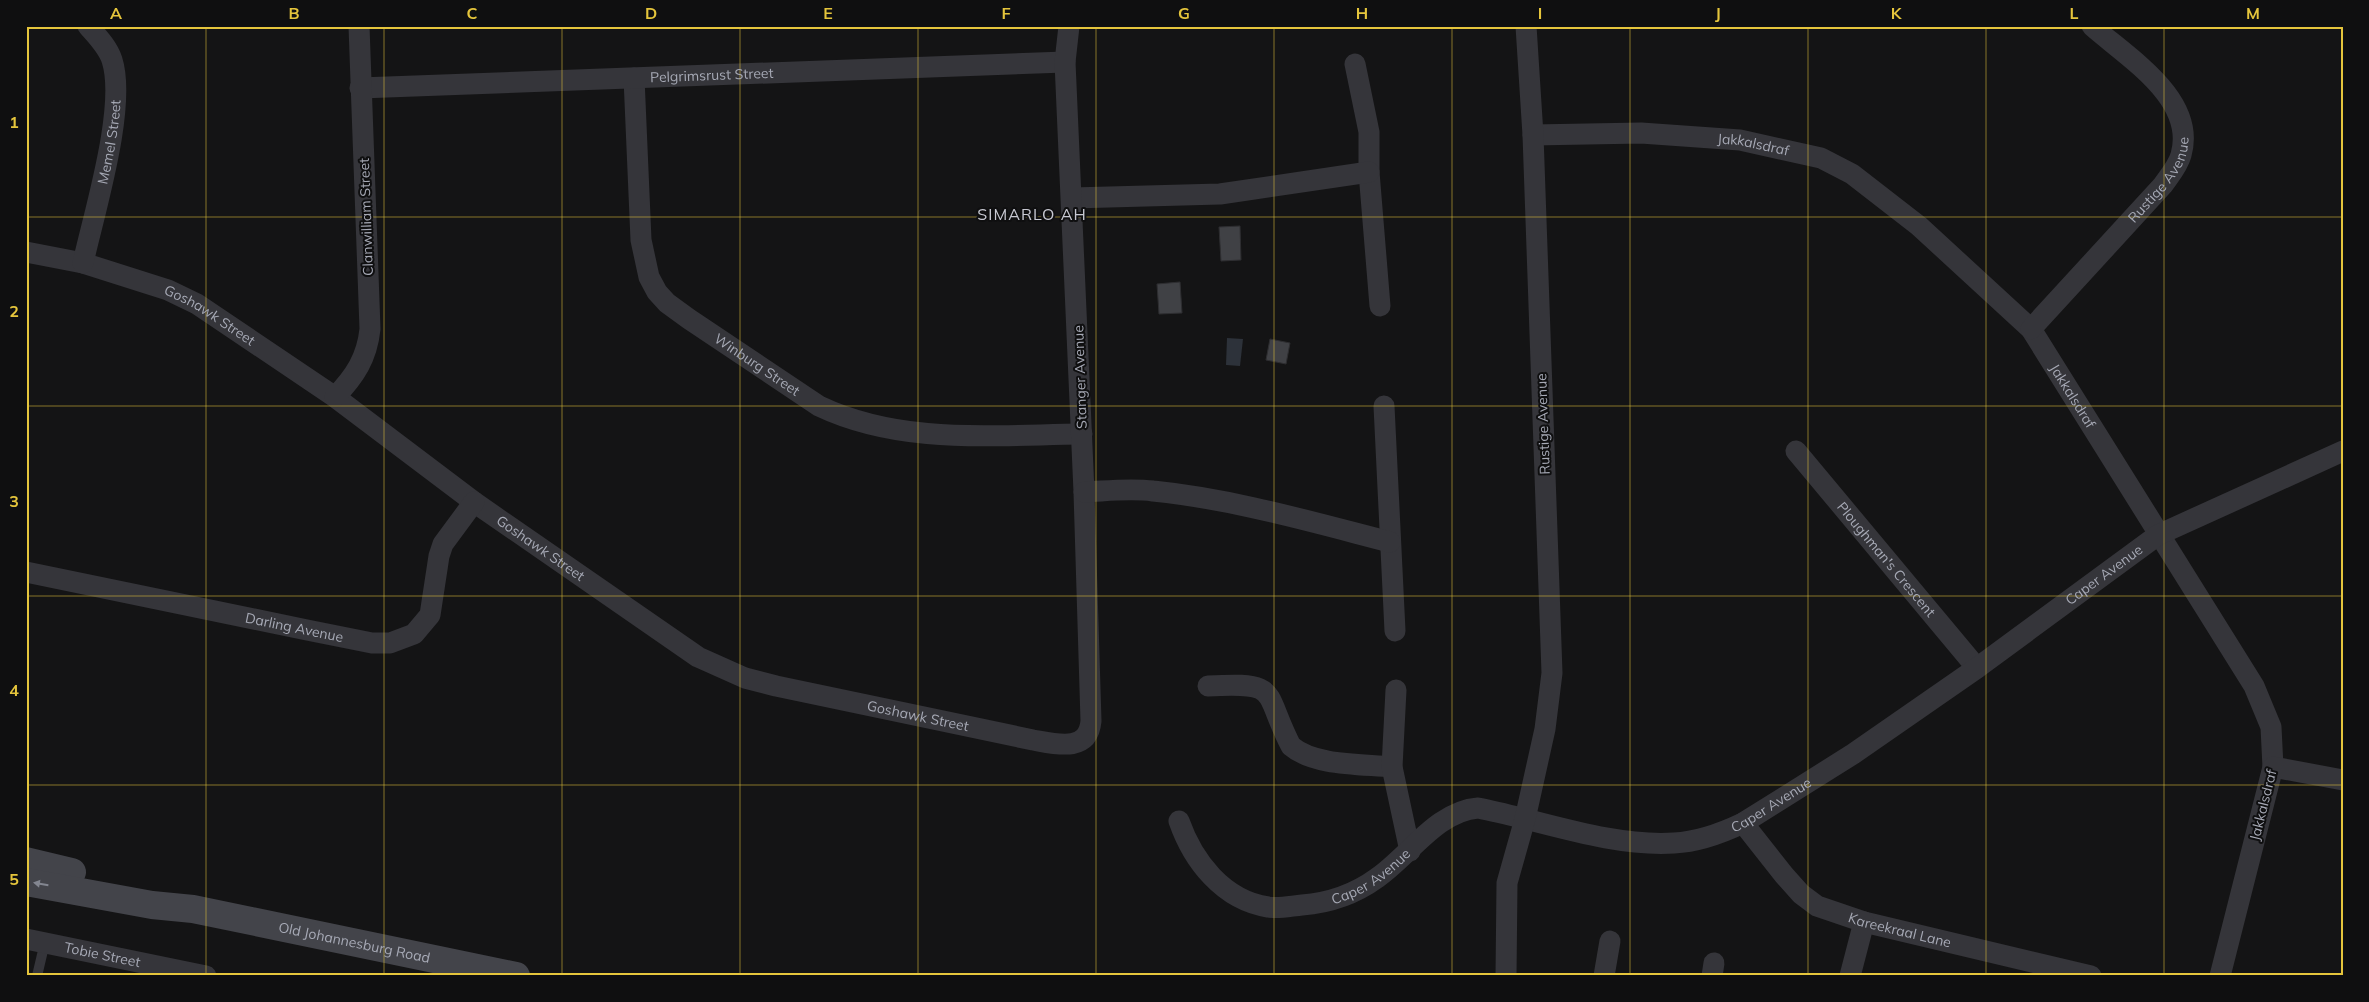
<svg xmlns="http://www.w3.org/2000/svg" width="2369" height="1002" viewBox="0 0 2369 1002" font-family="Mulish,sans-serif">
<style>
.water{fill:#2d323a}
.building{fill:#404145;stroke:#2e2e31}
.lines{fill:none;stroke-linecap:round;stroke-linejoin:round}
.lane{stroke:#35353a;stroke-width:10}
.street{stroke:#35353a;stroke-width:21}
.secondary{stroke:#43444a;stroke-width:28}
.oneway{fill:#838690}
.grid{fill:none;stroke:#e5c53c;stroke-width:1;stroke-opacity:0.55}
.labels{text-anchor:middle;dominant-baseline:central;stroke-width:4;stroke-linejoin:round;paint-order:stroke}
.street-label{font-size:14px;fill:#a6a9b5;stroke:#0f0f10}
.quarter-label{font-size:16px;letter-spacing:1px;fill:#c7c8d1;stroke:#0f0f10}
.neatline{fill:none;stroke:#e5c53c;stroke-width:2}
.grid-label{font-size:16px;text-anchor:middle;font-weight:bold;fill:#e5c53c}
</style>
<rect width="100%" height="100%" fill="#141415"/>
<polygon class="water" points="1227,338 1243,339 1240,366 1226,365"/>
<g class="building">
<polygon points="1240,226 1241,260 1221,261 1219,227"/>
<polygon points="1180,282 1182,313 1159,314 1157,284"/>
<polygon points="1270,339 1290,343 1286,364 1266,360"/>
</g>
<g class="lines">
<polyline class="lane" points="37,976 45,942"/>
<g class="street">
<polyline points="1355,64 1369,132 1369,172 1380,306"/>
<path id="s1" d="M634,78l7,162 8,37 8,15 10,11 22,16 130,87c82,39 174,29 263,28"/>
<path id="s2" d="M360,88l705,-26"/>
<path id="s3" d="M1533,135l108,-2 99,7 81,18 31,16 67,52 112,103 223,357 17,41 2,40 -53,209"/>
<polyline points="1072,198 1220,194 1369,172"/>
<path id="s4" d="M26,252l57,11 85,27 29,14 138,93 139,105 224,155 47,21 31,8 257,54c23,4 55,13 58,-19l-7,-229 -19,-430 4,-36"/>
<path id="s5" d="M83,263c11,-50 44,-156 29,-203 -4,-13 -15,-24 -24,-34"/>
<path id="s6" d="M2031,329l132,-144c7,-10 15,-19 18,-30 16,-56 -53,-97 -89,-129"/>
<path d="M335,397c20,-21 32,-39 35,-68l-11,-303"/>
<polyline points="1384,406 1395,631"/>
<path id="s7" d="M1796,451l181,217"/>
<path d="M1084,492c23,-1 46,-4 69,-1 80,8 159,31 237,51"/>
<path id="s8" d="M26,572l281,58 65,13h18l24,-9 16,-19 9,-59 4,-12 31,-42"/>
<path d="M1208,686c74,-4 54,4 83,60 23,20 71,18 101,21"/>
<polyline points="1396,690 1392,767 1410,851"/>
<polyline points="2273,767 2343,780"/>
<path id="s9" d="M1179,821c14,40 44,79 89,86 10,2 23,-1 34,-2 26,-2 53,-11 75,-27 32,-22 60,-67 101,-70 62,12 132,39 196,35 23,-1 48,-10 69,-20l110,-69 124,-86 181,-133 185,-84"/>
<path id="s10" d="M1743,823l41,52 17,19 16,12 47,16 227,54"/>
<path id="s11" d="M26,939l180,37"/>
<polyline points="1506,976 1507,883 1525,819 1545,729 1552,673 1533,135 1526,26"/>
<polyline points="1604,976 1610,941"/>
<polyline points="1712,976 1714,963"/>
<polyline points="1850,976 1864,922"/>
</g>
<g class="secondary">
<polyline points="26,861 72,872"/>
<path id="s12" d="M26,882l126,23 41,4 323,67"/>
</g>
</g>
<defs><path id="oneway-solid" d="M-6-.8H1V-3.2L6.5 0L1 3.2V.8H-6Z" transform="scale(1.25)"/></defs>
<use class="oneway" href="#oneway-solid" transform="translate(41 884) rotate(-170)"/>
<path class="grid" d="M206,26v950M384,26v950M562,26v950M740,26v950M918,26v950M1096,26v950M1274,26v950M1452,26v950M1630,26v950M1808,26v950M1986,26v950M2164,26v950M26,217h2317M26,406h2317M26,596h2317M26,785h2317"/>
<g class="labels">
<g class="street-label">
<text stroke="none"><textPath href="#s2" startOffset="352">Pelgrimsrust Street</textPath></text>
<text stroke="none"><textPath href="#s5" startOffset="124">Memel Street</textPath></text>
<text stroke="none"><textPath href="#s3" startOffset="221">Jakkalsdraf</textPath></text>
<text stroke="none"><textPath href="#s6" startOffset="198">Rustige Avenue</textPath></text>
<text transform="translate(366 217) rotate(-92)">Clanwilliam Street</text>
<text stroke="none"><textPath href="#s4" startOffset="196">Goshawk Street</textPath></text>
<text stroke="none"><textPath href="#s1" startOffset="341">Winburg Street</textPath></text>
<text transform="translate(1080 377) rotate(-92)">Stanger Avenue</text>
<text stroke="none"><textPath href="#s3" startOffset="641">Jakkalsdraf</textPath></text>
<text transform="translate(1543 424) rotate(-92)">Rustige Avenue</text>
<text stroke="none"><textPath href="#s4" startOffset="601">Goshawk Street</textPath></text>
<text stroke="none"><textPath href="#s7" startOffset="141">Ploughman's Crescent</textPath></text>
<text stroke="none"><textPath href="#s9" startOffset="1080">Caper Avenue</textPath></text>
<text stroke="none"><textPath href="#s8" startOffset="274">Darling Avenue</textPath></text>
<text stroke="none"><textPath href="#s4" startOffset="1021">Goshawk Street</textPath></text>
<text stroke="none"><textPath href="#s9" startOffset="675">Caper Avenue</textPath></text>
<text transform="translate(2263 805) rotate(-76)">Jakkalsdraf</text>
<text stroke="none"><textPath href="#s9" startOffset="240">Caper Avenue</textPath></text>
<text stroke="none"><textPath href="#s10" startOffset="198">Kareekraal Lane</textPath></text>
<text stroke="none"><textPath href="#s12" startOffset="334">Old Johannesburg Road</textPath></text>
<text stroke="none"><textPath href="#s11" startOffset="78">Tobie Street</textPath></text>
</g>
<g class="quarter-label">
<text x="1032" y="214">SIMARLO AH</text>
</g>
</g>
<rect width="2369" height="1002" fill="none" stroke="#0f0f10" stroke-width="55"/>
<rect x="28" y="28" width="2314" height="946" class="neatline"/>
<g class="grid-label">
<text x="116" y="19">A</text>
<text x="294" y="19">B</text>
<text x="472" y="19">C</text>
<text x="651" y="19">D</text>
<text x="828" y="19">E</text>
<text x="1006" y="19">F</text>
<text x="1184" y="19">G</text>
<text x="1362" y="19">H</text>
<text x="1540" y="19">I</text>
<text x="1718" y="19">J</text>
<text x="1896" y="19">K</text>
<text x="2074" y="19">L</text>
<text x="2253" y="19">M</text>
<text x="14" y="128">1</text>
<text x="14" y="317">2</text>
<text x="14" y="507">3</text>
<text x="14" y="696">4</text>
<text x="14" y="885">5</text>
</g>
</svg>
